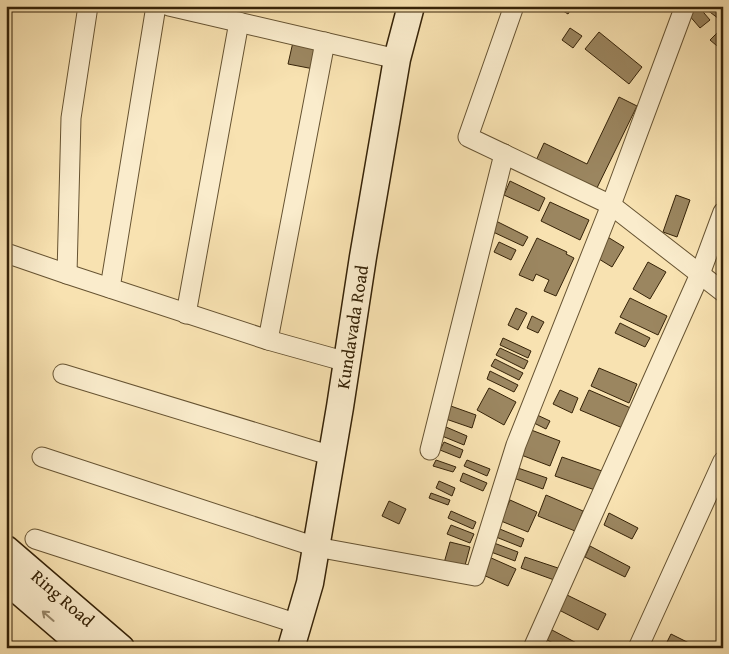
<svg xmlns="http://www.w3.org/2000/svg" width="729" height="654" viewBox="0 0 729 654" font-family="'Gentium Book Plus',serif">
<style>
.building{fill:#9b8660;stroke:#362308}
.lines{fill:none;stroke-linecap:round;stroke-linejoin:round}
.street-casing{stroke:#665332;stroke-width:21}
.secondary-casing{stroke:#362308;stroke-width:29}
.street{stroke:#faeccc;stroke-width:19}
.secondary{stroke:#faeccc;stroke-width:26}
.oneway{stroke:#98886a}
.labels{text-anchor:middle;dominant-baseline:central;stroke-width:4.5;stroke-linejoin:round;paint-order:stroke}
.street-label{font-size:18px;fill:#362308;stroke:#faeccc}
</style>
<rect width="100%" height="100%" fill="#f8e2b1"/>
<filter id="stains"><feTurbulence type="fractalNoise" baseFrequency=".004" numOctaves="4"/><feColorMatrix values="0 0 0 0 .2 0 0 0 0 .09 0 0 0 0 .02 0 0 0 .5 -.17"/></filter>
<radialGradient id="worn" r=".72"><stop offset=".6" stop-color="#630" stop-opacity="0"/><stop offset="1" stop-color="#630" stop-opacity=".3"/></radialGradient>
<g class="building">
<polygon points="555,6 573,6 568,14"/>
<polygon points="698,6 710,20 700,28 688,14"/>
<polygon points="702,6 723,6 723,14 719,19"/>
<polygon points="570,28 582,36 573,48 562,40"/>
<polygon points="720,30 723,33 723,51 710,40"/>
<polygon points="599,32 642,67 629,84 585,49"/>
<polygon points="293,42 324,48 319,70 288,64"/>
<polygon points="619,97 637,106 594,194 534,165 544,143 587,164"/>
<polygon points="510,181 545,198 539,211 504,195"/>
<polygon points="676,195 690,200 677,237 663,232"/>
<polygon points="550,202 589,220 580,240 541,221"/>
<polygon points="496,221 528,237 523,246 491,231"/>
<polygon points="606,236 624,247 612,267 594,256"/>
<polygon points="537,238 567,252 566,254 574,258 556,296 544,291 549,280 536,274 533,281 519,275"/>
<polygon points="499,242 516,250 511,260 494,252"/>
<polygon points="648,262 666,272 650,299 633,289"/>
<polygon points="630,298 667,316 658,335 620,317"/>
<polygon points="516,308 527,313 518,330 508,325"/>
<polygon points="532,316 544,322 538,333 527,328"/>
<polygon points="620,323 650,338 645,347 615,333"/>
<polygon points="503,338 531,351 528,358 500,345"/>
<polygon points="500,348 528,361 524,369 496,355"/>
<polygon points="495,359 523,373 519,380 491,366"/>
<polygon points="599,368 637,384 629,403 591,386"/>
<polygon points="490,371 518,385 514,392 487,379"/>
<polygon points="489,388 516,402 504,425 477,410"/>
<polygon points="560,390 578,398 572,413 553,404"/>
<polygon points="589,390 633,409 625,429 580,410"/>
<polygon points="448,405 476,415 472,428 443,418"/>
<polygon points="535,414 550,421 546,429 532,422"/>
<polygon points="446,427 467,436 464,445 442,436"/>
<polygon points="526,428 560,441 550,466 516,453"/>
<polygon points="444,442 463,450 460,458 440,450"/>
<polygon points="562,457 602,471 595,490 555,476"/>
<polygon points="436,460 456,467 453,472 433,466"/>
<polygon points="467,460 490,469 487,476 464,466"/>
<polygon points="515,467 547,478 543,489 511,477"/>
<polygon points="463,473 487,483 483,491 460,481"/>
<polygon points="439,481 455,488 452,496 436,488"/>
<polygon points="431,493 450,500 448,505 429,498"/>
<polygon points="546,495 583,511 575,531 538,516"/>
<polygon points="510,500 537,512 528,532 501,521"/>
<polygon points="389,501 406,509 399,524 382,516"/>
<polygon points="451,511 476,522 473,529 448,518"/>
<polygon points="609,513 638,528 632,539 604,525"/>
<polygon points="451,525 474,534 470,543 447,534"/>
<polygon points="495,527 524,539 521,547 491,535"/>
<polygon points="450,542 470,547 464,569 444,563"/>
<polygon points="494,543 518,552 515,561 491,552"/>
<polygon points="590,546 630,567 625,577 585,557"/>
<polygon points="489,557 516,569 508,586 481,574"/>
<polygon points="525,557 561,569 557,581 521,568"/>
<polygon points="567,595 606,614 598,630 559,610"/>
<polygon points="552,630 586,648 563,648 547,640"/>
<polygon points="671,634 695,646 694,648 664,648"/>
</g>
<g class="lines">
<defs>
<g id="street">
<polyline points="169,6 397,59"/>
<polyline points="514,6 468,137 611,205 723,292"/>
<polyline points="6,253 67,274 268,340 347,362"/>
<polyline points="67,274 71,118 88,6"/>
<polyline points="110,288 156,6"/>
<polyline points="186,314 239,22"/>
<polyline points="268,340 325,42"/>
<polyline points="63,374 332,456"/>
<polyline points="430,450 504,154"/>
<polyline points="42,457 316,547 475,576 516,445 611,205 685,6"/>
<polyline points="35,539 298,624"/>
<polyline points="533,648 700,274 723,212"/>
<polyline points="638,648 723,461"/>
</g>
<g id="secondary">
<polyline points="6,549 121,648"/>
<polyline points="6,580 85,648"/>
<polyline points="291,648 310,583 340,407 363,257 397,59 411,6"/>
</g>
</defs>
<use href="#street" class="street-casing"/>
<use href="#secondary" class="secondary-casing"/>
<use href="#street" class="street"/>
<use href="#secondary" class="secondary"/>
</g>
<defs><path id="oneway-shaft" d="M-6 0H5M1.5-3L5.5 0L1.5 3" fill="none" stroke-width="1.6" stroke-linecap="round" stroke-linejoin="round" transform="scale(1.25)"/></defs>
<use class="oneway" href="#oneway-shaft" transform="translate(48 616) rotate(-139)"/>
<g class="labels">
<g class="street-label">
<text transform="translate(352 327) rotate(-81)">Kundavada Road</text>
<text transform="translate(63 598) rotate(41)">Ring Road</text>
</g>
</g>
<rect width="729" height="654" fill="none" stroke="#f8e2b1" stroke-width="25"/>
<rect x="8" y="8" width="714" height="639" fill="none" stroke="#362308" stroke-width="2.5"/>
<rect x="12" y="12" width="704" height="629" fill="none" stroke="#362308"/>
<rect width="100%" height="100%" filter="url(#stains)"/>
<rect width="100%" height="100%" fill="url(#worn)"/>
</svg>
